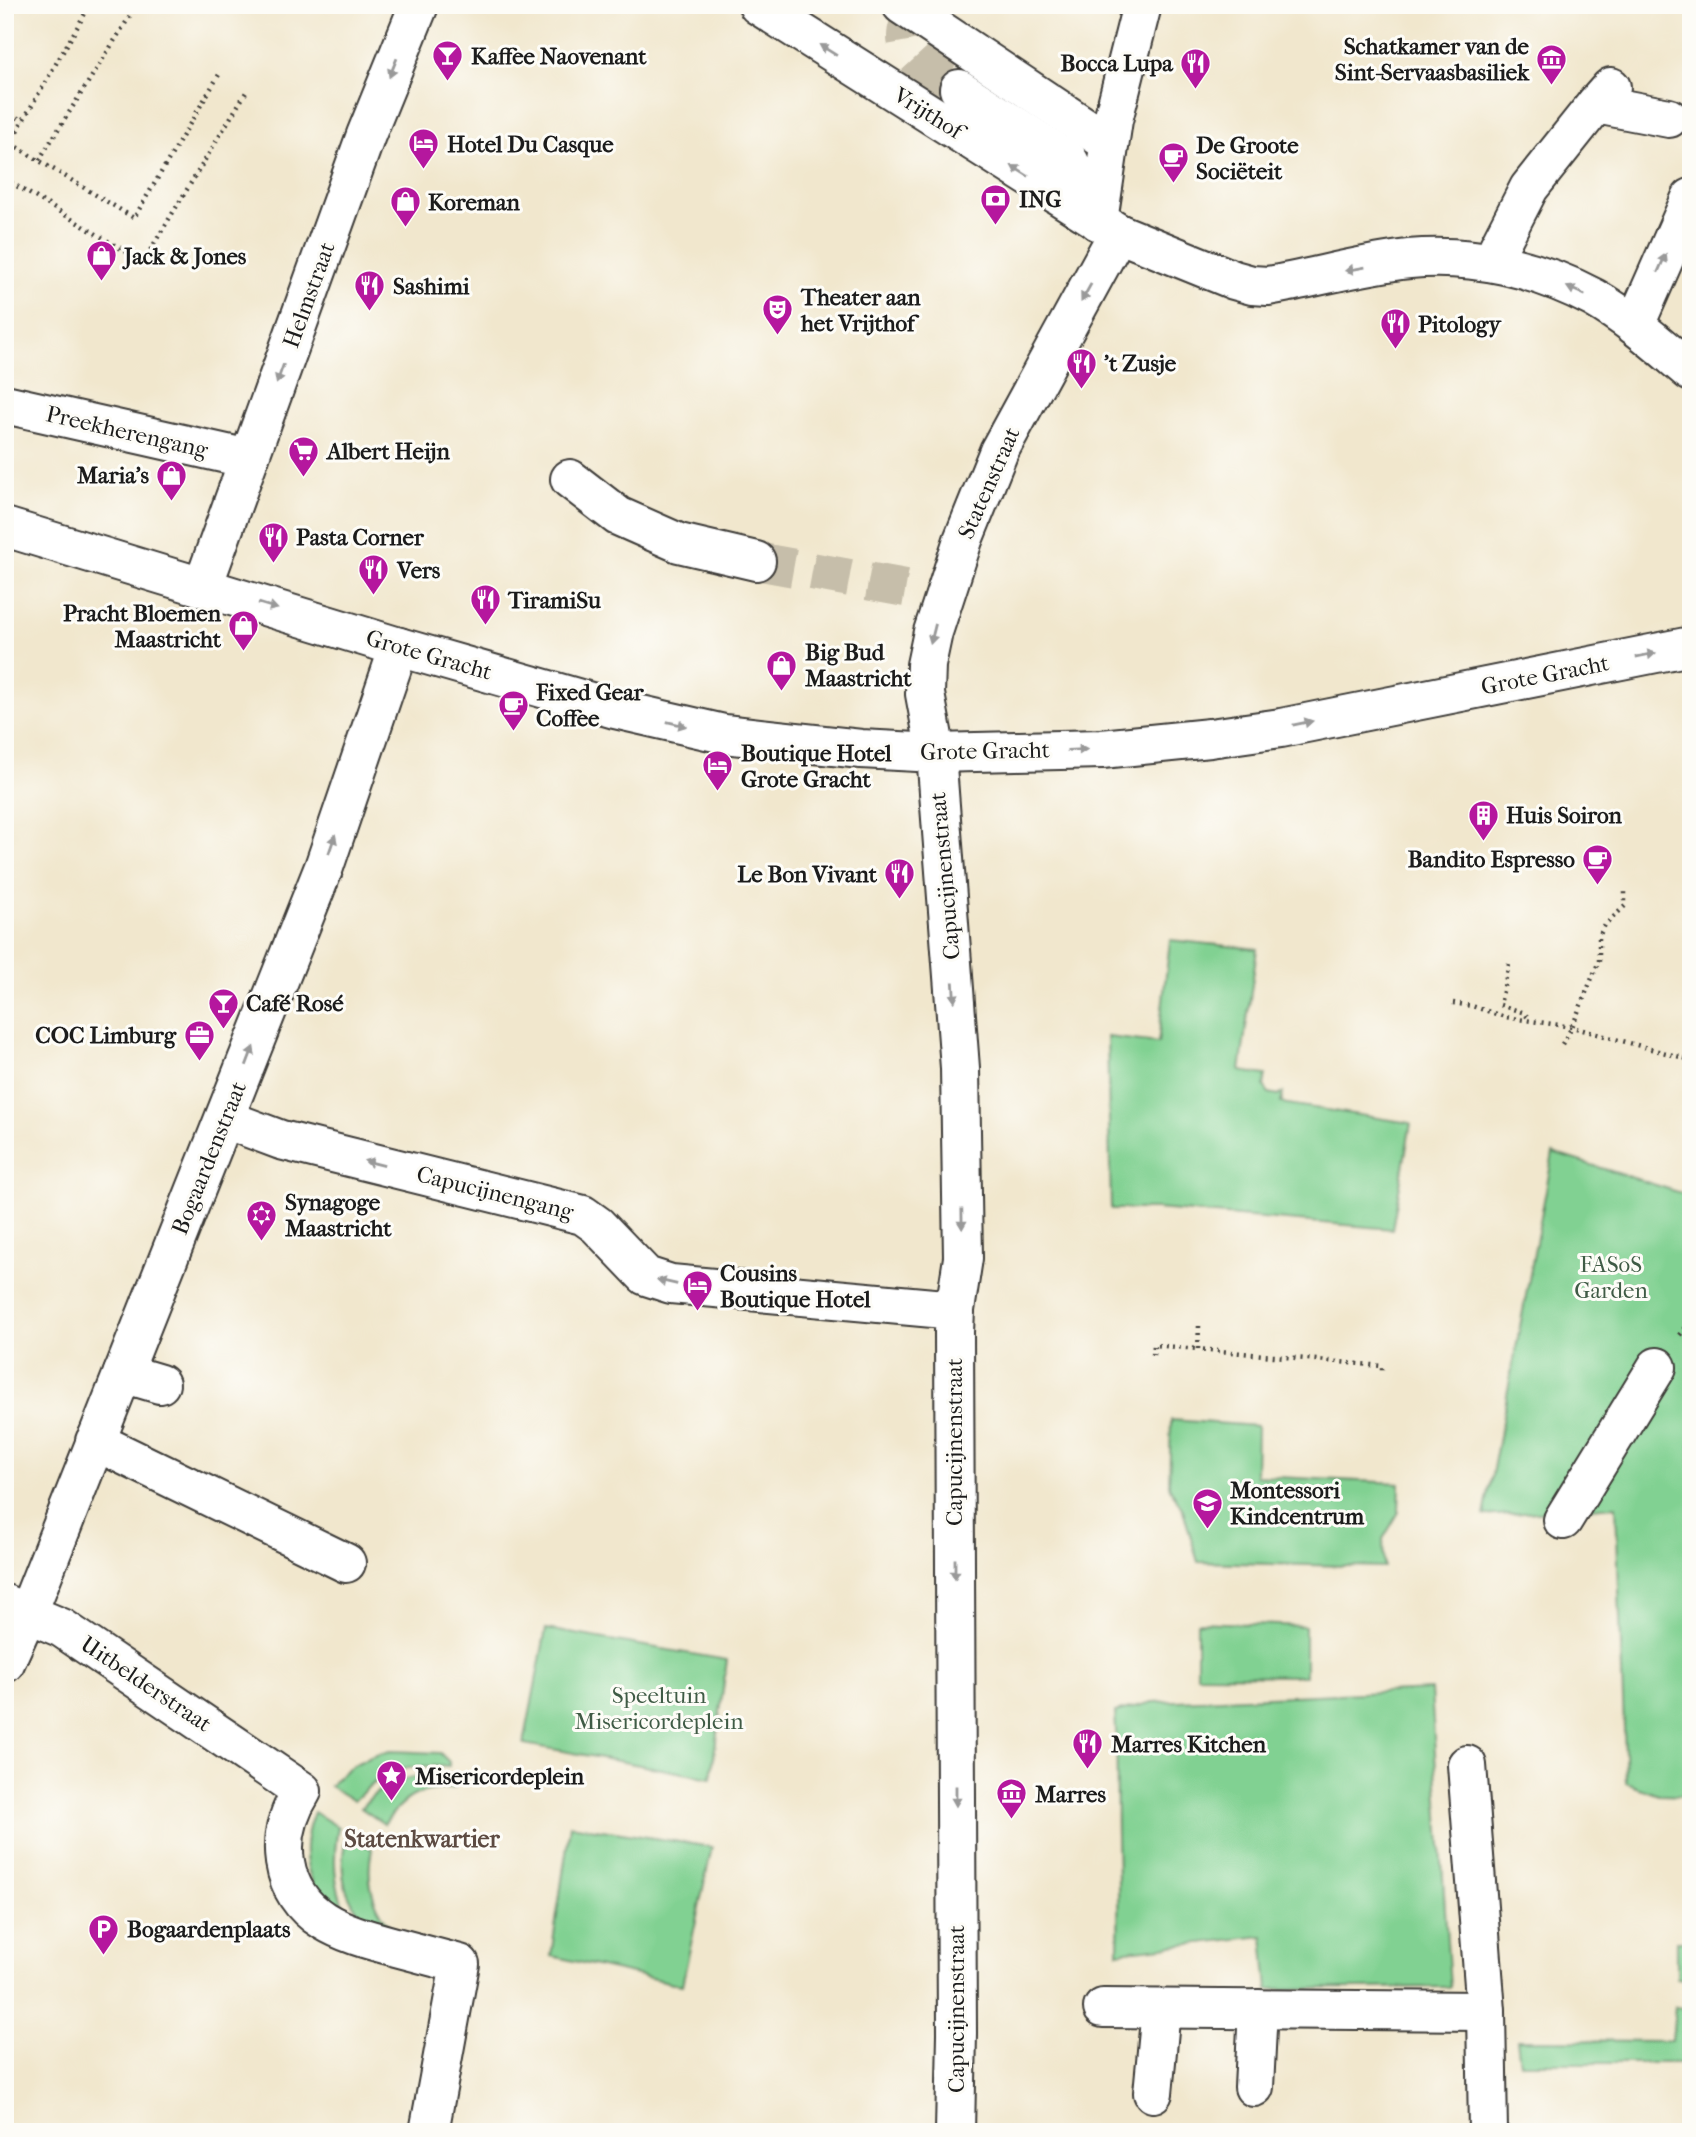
<svg xmlns="http://www.w3.org/2000/svg" width="1696" height="2137" viewBox="0 0 1696 2137" font-family="'IM FELL French Canon',serif">
<style>
.green{fill:#81d192;stroke:#4e7657;stroke-width:2}
.lines{fill:none;stroke-linecap:round;stroke-linejoin:round}
.minor-tunnel{stroke:#c6beaa;stroke-width:38;stroke-dasharray:38 19;stroke-linecap:butt}
.minor-casing{stroke:#3c3a37;stroke-width:42}
.path{stroke:#3c3a37;stroke-width:4.5;stroke-dasharray:2 5;stroke-linecap:butt}
.minor{stroke:#fff;stroke-width:38}
.path-bridge{stroke:#3c3a37;stroke-width:4.5;stroke-dasharray:2 5;stroke-linecap:butt}
.oneway{fill:#999}
.labels{text-anchor:middle;dominant-baseline:central;stroke-width:6;stroke-linejoin:round;paint-order:stroke}
.poi-label{font-size:23px;font-weight:bold;fill:#1c1c1c;stroke:#fdfcf7;text-anchor:start}
.street-label{font-size:23px;fill:#1c1c1c;stroke:#fdfcf7}
.park-label{font-size:23px;fill:#3f5b45;stroke:#fdfcf7}
.neighbourhood-label{font-size:24px;font-weight:bold;fill:#5d4b42;stroke:#fdfcf7}
</style>
<rect width="100%" height="100%" fill="#fdfcf7"/>
<filter id="ink" filterUnits="userSpaceOnUse"><feTurbulence type="fractalNoise" baseFrequency=".0143" numOctaves="2"/><feDisplacementMap in="SourceGraphic" scale="14" xChannelSelector="R" yChannelSelector="G"/><feConvolveMatrix kernelMatrix="1 2 1 2 8 2 1 2 1" color-interpolation-filters="sRGB"/></filter>
<filter id="wash" filterUnits="userSpaceOnUse"><feTurbulence type="fractalNoise" baseFrequency=".00686" numOctaves="4" result="noise"/><feDisplacementMap in="SourceGraphic" scale="28" xChannelSelector="R" yChannelSelector="G"/><feGaussianBlur stdDeviation="1.57" result="paint"/><feColorMatrix in="noise" values="0 0 0 0 0 0 0 0 0 0 0 0 0 0 0 0 0 1.4 0 .05"/><feComposite in="paint" operator="in"/></filter>
<g filter="url(#wash)">
<rect width="100%" height="100%" fill="#f1e7cd"/>
<g class="green">
<polygon points="1170,940 1257,949 1240,1071 1266,1075 1264,1086 1269,1093 1279,1095 1283,1093 1281,1103 1411,1123 1392,1229 1156,1209 1111,1209 1107,1037 1158,1043"/>
<polygon points="1553,1153 1691,1196 1691,1796 1659,1795 1626,1783 1616,1506 1484,1516"/>
<polygon points="1171,1420 1257,1426 1256,1476 1400,1483 1399,1512 1383,1539 1384,1567 1198,1562 1183,1510 1169,1486"/>
<polygon points="1197,1622 1305,1626 1305,1676 1197,1675"/>
<polygon points="546,1629 727,1660 711,1778 524,1744"/>
<path d="M1431,1690l19,297 -182,2 -5,-53 -145,16c1,-39 0,-76 -1,-115 -1,-42 1,-83 -2,-125l38,-10z"/>
<path d="M390,1751l50,2 9,9v5c-41,-4 -67,4 -95,34l-24,-15c15,-20 37,-29 60,-35z"/>
<path d="M455,1775v13c-37,2 -48,6 -71,36l-23,-16c25,-31 56,-34 94,-33z"/>
<path d="M314,1812l24,15c-5,30 -5,57 8,85l-15,8c-21,-40 -35,-63 -17,-108z"/>
<polygon points="570,1825 712,1847 682,1985 551,1956"/>
<path d="M347,1834l25,15c-6,28 -1,53 16,75l-12,8c-31,-29 -40,-57 -29,-98z"/>
<polygon points="1677,1941 1691,1941 1691,1980 1677,1978"/>
<polygon points="1675,2007 1691,2009 1691,2063 1520,2063 1517,2040 1672,2041"/>
</g>
</g>
<g filter="url(#ink)">
<g class="lines">
<g class="minor-tunnel">
<path d="M916,5c-4,10 -10,21 -10,32 0,23 36,40 53,52"/>
<polyline points="756,561 917,590"/>
</g>
<defs>
<g id="minor">
<path d="M758,5l360,228 116,47 18,5 16,1c47,-8 94,-22 141,-27 63,-6 129,9 185,39 35,20 66,48 97,74"/>
<polyline points="902,5 1109,143"/>
<polyline points="1611,87 1596,104 1669,118"/>
<polyline points="959,89 1069,161 1098,221"/>
<polyline points="1098,221 1113,120 1142,5"/>
<polyline points="1491,262 1529,188 1596,104"/>
<polyline points="1635,325 1691,198"/>
<polyline points="5,404 249,459"/>
<polyline points="570,479 618,516 679,543 756,561"/>
<polyline points="5,527 399,647 615,709 724,734 861,749 936,753 1102,749 1210,738 1281,728 1691,646"/>
<polyline points="203,586 366,135 419,5"/>
<polyline points="225,1119 281,1140 583,1215 597,1225 646,1276 671,1284 955,1310"/>
<polyline points="123,1373 160,1384"/>
<polyline points="95,1441 346,1563"/>
<polyline points="1563,1520 1657,1367"/>
<path d="M5,1604l57,24 240,163c-14,22 -21,45 -17,71 9,57 58,71 107,84 22,6 45,12 68,18l-31,168"/>
<polyline points="5,1663 28,1612 324,867 399,647"/>
<polyline points="1467,1765 1486,2011 1488,2132"/>
<polyline points="1103,2008 1486,2011"/>
<polyline points="1254,2087 1258,2009"/>
<polyline points="1153,2093 1161,2009"/>
<polyline points="955,2132 957,2033 954,1332 955,1310 963,1258 960,1068 936,753 925,694 926,665 933,632 963,540 999,451 1118,233"/>
</g>
</defs>
<use href="#minor" class="minor-casing"/>
<g class="path">
<polyline points="5,110 23,121"/>
<polyline points="17,131 90,5"/>
<polyline points="5,140 134,218 220,73"/>
<polyline points="39,160 137,5"/>
<polyline points="5,179 143,262 248,89"/>
<polyline points="1509,964 1500,1005 1522,1012 1530,1019"/>
<polyline points="1691,1001 1688,1010 1691,1011"/>
<polyline points="1453,1003 1472,1006 1505,1017 1572,1027 1691,1060"/>
<polyline points="1562,1044 1572,1027 1599,961 1599,936 1605,925 1625,906 1625,889"/>
<polyline points="1199,1326 1198,1349 1382,1366 1382,1373"/>
<polyline points="1680,1335 1687,1326 1691,1313"/>
<polyline points="1153,1355 1154,1345 1198,1349"/>
</g>
<use href="#minor" class="minor"/>
<polyline class="path-bridge" points="5,150 17,131"/>
</g>
<defs><path id="oneway-solid" d="M-6-.8H1V-3.2L6.5 0L1 3.2V.8H-6Z" transform="scale(1.75)"/></defs>
<g class="oneway">
<use href="#oneway-solid" transform="translate(828 50) rotate(-148)"/>
<use href="#oneway-solid" transform="translate(393 68) rotate(112)"/>
<use href="#oneway-solid" transform="translate(1020 171) rotate(-148)"/>
<use href="#oneway-solid" transform="translate(1662 263) rotate(-66)"/>
<use href="#oneway-solid" transform="translate(1355 269) rotate(170)"/>
<use href="#oneway-solid" transform="translate(1576 291) rotate(-156)"/>
<use href="#oneway-solid" transform="translate(1086 293) rotate(119)"/>
<use href="#oneway-solid" transform="translate(280 374) rotate(110)"/>
<use href="#oneway-solid" transform="translate(268 606) rotate(17)"/>
<use href="#oneway-solid" transform="translate(933 634) rotate(104)"/>
<use href="#oneway-solid" transform="translate(1646 655) rotate(-11)"/>
<use href="#oneway-solid" transform="translate(1303 723) rotate(-11)"/>
<use href="#oneway-solid" transform="translate(677 724) rotate(13)"/>
<use href="#oneway-solid" transform="translate(1077 750) rotate(-2)"/>
<use href="#oneway-solid" transform="translate(332 844) rotate(-71)"/>
<use href="#oneway-solid" transform="translate(954 992) rotate(86)"/>
<use href="#oneway-solid" transform="translate(250 1056) rotate(-69)"/>
<use href="#oneway-solid" transform="translate(374 1163) rotate(-166)"/>
<use href="#oneway-solid" transform="translate(962 1219) rotate(89)"/>
<use href="#oneway-solid" transform="translate(667 1282) rotate(-167)"/>
<use href="#oneway-solid" transform="translate(955 1569) rotate(90)"/>
<use href="#oneway-solid" transform="translate(956 1796) rotate(90)"/>
</g>
</g>
<defs>
<symbol id="bar-pin" viewBox="-11 -11 22 30"><path d="M0 17L-7.5 6A9.5 9.5 0 1 1 7.5 6Z" fill="#b5179e" stroke="#fdfcf7"/><path d="M-6-5H6L.8 .8V4.5H3.5V6h-7V4.5H-.8V.8Z" fill="#fff"/></symbol>
<symbol id="museum-pin" viewBox="-11 -11 22 30"><path d="M0 17L-7.5 6A9.5 9.5 0 1 1 7.5 6Z" fill="#b5179e" stroke="#fdfcf7"/><path d="M0-6L6-3V-2H-6V-3ZM-5-1h2V3h-2ZM-1-1h2V3h-2ZM3-1h2V3H3ZM-6 4H6V6H-6Z" fill="#fff"/></symbol>
<symbol id="restaurant-pin" viewBox="-11 -11 22 30"><path d="M0 17L-7.5 6A9.5 9.5 0 1 1 7.5 6Z" fill="#b5179e" stroke="#fdfcf7"/><path d="M-5-6h1v4h1v-4h1v4h1v-4h1v5L-1.5 .5V6h-2V.5L-5-1ZM5-6V6H3V1.5H1.5Q1.5-4 5-6Z" fill="#fff"/></symbol>
<symbol id="hotel-pin" viewBox="-11 -11 22 30"><path d="M0 17L-7.5 6A9.5 9.5 0 1 1 7.5 6Z" fill="#b5179e" stroke="#fdfcf7"/><path d="M-6-4.5h1.5V1H6V5H4.5V3h-9V5H-6ZM-4 0a1.8 1.8 0 1 1 3.6 0ZM.5 0V-2.5h3Q6-2.5 6 0Z" fill="#fff"/></symbol>
<symbol id="cafe-pin" viewBox="-11 -11 22 30"><path d="M0 17L-7.5 6A9.5 9.5 0 1 1 7.5 6Z" fill="#b5179e" stroke="#fdfcf7"/><path d="M-5.5-4.5H6V0H3Q3 3.5 0 3.5H-2.5Q-5.5 3.5-5.5 0ZM3-3.2v2h1.7v-2ZM-6 4.5H4V6H-6Z" fill="#fff"/></symbol>
<symbol id="bank-pin" viewBox="-11 -11 22 30"><path d="M0 17L-7.5 6A9.5 9.5 0 1 1 7.5 6Z" fill="#b5179e" stroke="#fdfcf7"/><path d="M-6-4H6V4H-6ZM0-2.3a2.3 2.3 0 1 0 0 4.6a2.3 2.3 0 1 0 0-4.6Z" fill="#fff"/></symbol>
<symbol id="shop-pin" viewBox="-11 -11 22 30"><path d="M0 17L-7.5 6A9.5 9.5 0 1 1 7.5 6Z" fill="#b5179e" stroke="#fdfcf7"/><path d="M-5-2.5h2.3a2.7 3.5 0 0 1 5.4 0H5L5.5 6h-11ZM-1.5-2.5h3a1.5 2.3 0 0 0-3 0Z" fill="#fff"/></symbol>
<symbol id="theatre-pin" viewBox="-11 -11 22 30"><path d="M0 17L-7.5 6A9.5 9.5 0 1 1 7.5 6Z" fill="#b5179e" stroke="#fdfcf7"/><path d="M-5-5.5Q0-4 5-5.5V0Q5 5 0 6Q-5 5-5 0ZM-3.3-2.5H-1v1.5H-3.3ZM1-2.5H3.3v1.5H1ZM-2.8 1Q0 5.5 2.8 1Z" fill="#fff"/></symbol>
<symbol id="supermarket-pin" viewBox="-11 -11 22 30"><path d="M0 17L-7.5 6A9.5 9.5 0 1 1 7.5 6Z" fill="#b5179e" stroke="#fdfcf7"/><path d="M-6-5.5h2.5l.6 2H6L4.5 2H-2.5L-4.4-4H-6ZM-1.5 3.2a1.3 1.3 0 1 0 .1 0ZM3 3.2a1.3 1.3 0 1 0 .1 0Z" fill="#fff"/></symbol>
<symbol id="building-pin" viewBox="-11 -11 22 30"><path d="M0 17L-7.5 6A9.5 9.5 0 1 1 7.5 6Z" fill="#b5179e" stroke="#fdfcf7"/><path d="M-4-6H4V6H1V3H-1V6H-4ZM-2.5-4.3h1.7v1.8h-1.7ZM.8-4.3h1.7v1.8H.8ZM-2.5-1h1.7V.8h-1.7ZM.8-1h1.7V.8H.8Z" fill="#fff"/></symbol>
<symbol id="office-pin" viewBox="-11 -11 22 30"><path d="M0 17L-7.5 6A9.5 9.5 0 1 1 7.5 6Z" fill="#b5179e" stroke="#fdfcf7"/><path d="M-6-3h4V-5.5h4V-3h4V5H-6ZM-1-4.5V-3h2v-1.5ZM-6 0V1H6V0Z" fill="#fff"/></symbol>
<symbol id="synagogue-pin" viewBox="-11 -11 22 30"><path d="M0 17L-7.5 6A9.5 9.5 0 1 1 7.5 6Z" fill="#b5179e" stroke="#fdfcf7"/><path d="M0-6.5L5.6 3.2H-5.6ZM0 6.5L5.6-3.2H-5.6Z" fill="#fff"/></symbol>
<symbol id="school-pin" viewBox="-11 -11 22 30"><path d="M0 17L-7.5 6A9.5 9.5 0 1 1 7.5 6Z" fill="#b5179e" stroke="#fdfcf7"/><path d="M0-5L7-2L0 1L-7-2ZM-4 1L0 2.5L4 1V4Q0 6-4 4Z" fill="#fff"/></symbol>
<symbol id="sight-pin" viewBox="-11 -11 22 30"><path d="M0 17L-7.5 6A9.5 9.5 0 1 1 7.5 6Z" fill="#b5179e" stroke="#fdfcf7"/><path d="M0-6L1.8-2.2L6-1.7L2.9 1.2L3.7 5.4L0 3.3L-3.7 5.4L-2.9 1.2L-6-1.7L-1.8-2.2Z" fill="#fff"/></symbol>
<symbol id="parking-pin" viewBox="-11 -11 22 30"><path d="M0 17L-7.5 6A9.5 9.5 0 1 1 7.5 6Z" fill="#b5179e" stroke="#fdfcf7"/><path d="M-3.5-5.5H1a3.5 3.5 0 0 1 0 7H-1V5.5H-3.5ZM-1-3.4V-.6H.8a1.4 1.4 0 0 0 0-2.8Z" fill="#fff"/></symbol>
</defs>
<g fill-rule="evenodd">
<use href="#bar-pin" x="430" y="38" width="35" height="47"/>
<use href="#museum-pin" x="1534" y="42" width="35" height="47"/>
<use href="#restaurant-pin" x="1178" y="46" width="35" height="47"/>
<use href="#hotel-pin" x="406" y="126" width="35" height="47"/>
<use href="#cafe-pin" x="1156" y="140" width="35" height="47"/>
<use href="#bank-pin" x="978" y="182" width="35" height="47"/>
<use href="#shop-pin" x="388" y="184" width="35" height="47"/>
<use href="#shop-pin" x="84" y="238" width="35" height="47"/>
<use href="#restaurant-pin" x="352" y="268" width="35" height="47"/>
<use href="#theatre-pin" x="760" y="292" width="35" height="47"/>
<use href="#restaurant-pin" x="1378" y="306" width="35" height="47"/>
<use href="#restaurant-pin" x="1064" y="346" width="35" height="47"/>
<use href="#supermarket-pin" x="286" y="434" width="35" height="47"/>
<use href="#shop-pin" x="154" y="458" width="35" height="47"/>
<use href="#restaurant-pin" x="256" y="520" width="35" height="47"/>
<use href="#restaurant-pin" x="356" y="552" width="35" height="47"/>
<use href="#restaurant-pin" x="468" y="582" width="35" height="47"/>
<use href="#shop-pin" x="226" y="608" width="35" height="47"/>
<use href="#shop-pin" x="764" y="648" width="35" height="47"/>
<use href="#cafe-pin" x="496" y="688" width="35" height="47"/>
<use href="#hotel-pin" x="700" y="748" width="35" height="47"/>
<use href="#building-pin" x="1466" y="798" width="35" height="47"/>
<use href="#cafe-pin" x="1580" y="842" width="35" height="47"/>
<use href="#restaurant-pin" x="882" y="856" width="35" height="47"/>
<use href="#bar-pin" x="206" y="986" width="35" height="47"/>
<use href="#office-pin" x="182" y="1018" width="35" height="47"/>
<use href="#synagogue-pin" x="244" y="1198" width="35" height="47"/>
<use href="#hotel-pin" x="680" y="1268" width="35" height="47"/>
<use href="#school-pin" x="1190" y="1486" width="35" height="47"/>
<use href="#restaurant-pin" x="1070" y="1726" width="35" height="47"/>
<use href="#sight-pin" x="374" y="1758" width="35" height="47"/>
<use href="#museum-pin" x="994" y="1776" width="35" height="47"/>
<use href="#parking-pin" x="86" y="1912" width="35" height="47"/>
</g>
<g class="labels">
<g class="poi-label">
<text x="1529" y="46" text-anchor="end">Schatkamer van de<tspan x="1529" dy="26">Sint-Servaasbasiliek</tspan></text>
<text x="471" y="56">Kaffee Naovenant</text>
<text x="1173" y="63" text-anchor="end">Bocca Lupa</text>
<text x="447" y="144">Hotel Du Casque</text>
<text x="1196" y="145">De Groote<tspan x="1196" dy="26">Sociëteit</tspan></text>
<text x="1019" y="199">ING</text>
<text x="428" y="202">Koreman</text>
<text x="124" y="256">Jack &amp; Jones</text>
<text x="393" y="286">Sashimi</text>
<text x="801" y="297">Theater aan<tspan x="801" dy="26">het Vrijthof</tspan></text>
<text x="1418" y="324">Pitology</text>
<text x="1104" y="363">'t Zusje</text>
<text x="327" y="451">Albert Heijn</text>
<text x="149" y="475" text-anchor="end">Maria's</text>
<text x="296" y="537">Pasta Corner</text>
<text x="397" y="570">Vers</text>
<text x="508" y="600">TiramiSu</text>
<text x="221" y="613" text-anchor="end">Pracht Bloemen<tspan x="221" dy="26">Maastricht</tspan></text>
<text x="805" y="652">Big Bud<tspan x="805" dy="26">Maastricht</tspan></text>
<text x="536" y="692">Fixed Gear<tspan x="536" dy="26">Coffee</tspan></text>
<text x="741" y="753">Boutique Hotel<tspan x="741" dy="26">Grote Gracht</tspan></text>
<text x="1506" y="815">Huis Soiron</text>
<text x="1575" y="859" text-anchor="end">Bandito Espresso</text>
<text x="877" y="874" text-anchor="end">Le Bon Vivant</text>
<text x="246" y="1003">Café Rosé</text>
<text x="176" y="1035" text-anchor="end">COC Limburg</text>
<text x="285" y="1202">Synagoge<tspan x="285" dy="26">Maastricht</tspan></text>
<text x="720" y="1273">Cousins<tspan x="720" dy="26">Boutique Hotel</tspan></text>
<text x="1230" y="1490">Montessori<tspan x="1230" dy="26">Kindcentrum</tspan></text>
<text x="1111" y="1744">Marres Kitchen</text>
<text x="415" y="1776">Misericordeplein</text>
<text x="1035" y="1794">Marres</text>
<text x="127" y="1929">Bogaardenplaats</text>
</g>
<g class="street-label">
<text transform="translate(928 113) rotate(32)">Vrijthof</text>
<text transform="translate(309 295) rotate(-70)">Helmstraat</text>
<text transform="translate(127 432) rotate(13)">Preekherengang</text>
<text transform="translate(989 483) rotate(-66)">Statenstraat</text>
<text transform="translate(429 655) rotate(16)">Grote Gracht</text>
<text transform="translate(1545 675) rotate(-11)">Grote Gracht</text>
<text transform="translate(985 751) rotate(-1)">Grote Gracht</text>
<text transform="translate(945 876) rotate(-95)">Capucijnenstraat</text>
<text transform="translate(209 1158) rotate(-68)">Bogaardenstraat</text>
<text transform="translate(495 1193) rotate(14)">Capucijnengang</text>
<text transform="translate(954 1442) rotate(-90)">Capucijnenstraat</text>
<text transform="translate(146 1684) rotate(34)">Uitbelderstraat</text>
<text transform="translate(956 2009) rotate(-90)">Capucijnenstraat</text>
</g>
<g class="park-label">
<text x="1611" y="1264">FASoS<tspan x="1611" dy="26">Garden</tspan></text>
<text x="659" y="1695">Speeltuin<tspan x="659" dy="26">Misericordeplein</tspan></text>
</g>
<g class="neighbourhood-label">
<text x="422" y="1839">Statenkwartier</text>
</g>
</g>
<rect width="1696" height="2137" fill="none" stroke="#fdfcf7" stroke-width="28"/>
</svg>
